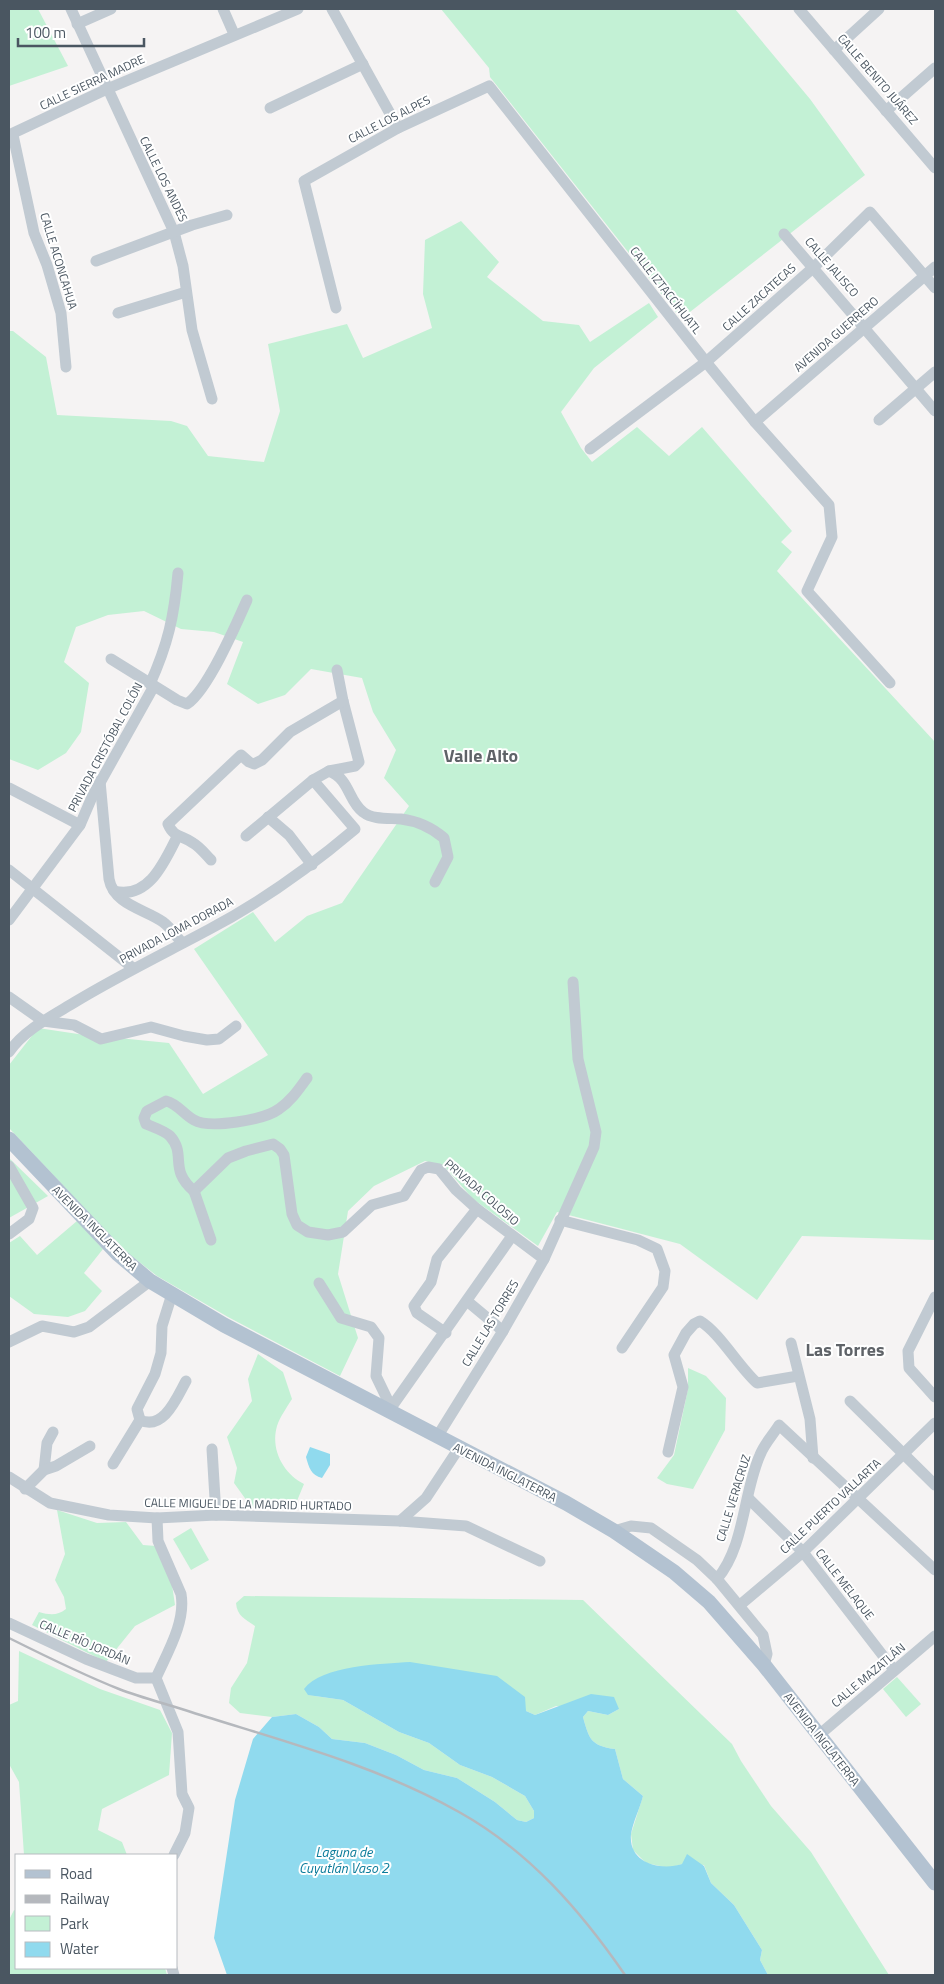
<svg xmlns="http://www.w3.org/2000/svg" width="944" height="1984" viewBox="0 0 944 1984" font-family="'Titillium Web',sans-serif">
<style>
.green{fill:#c3f1d5}
.water{fill:#90daee}
.lines{fill:none;stroke-linecap:round;stroke-linejoin:round}
.minor{stroke:#c1cad2;stroke-width:11}
.major{stroke:#b3c2d1;stroke-width:15}
.rail{stroke:#b5b8bd;stroke-width:2.5}
.labels{text-anchor:middle;dominant-baseline:central;stroke-width:4;stroke-linejoin:round;paint-order:stroke}
.street-label{font-size:12px;fill:#4a5661;stroke:#fff}
.water-label{font-size:14px;font-style:italic;fill:#0c7c9b;stroke:#fff}
.district-label{font-size:18px;font-weight:bold;fill:#5f6368;stroke:#fff}
</style>
<rect width="100%" height="100%" fill="#f5f3f3"/>
<g class="green">
<polygon points="9,9 38,9 68,66 9,86"/>
<polygon points="441,9 735,9 810,99 865,175 681,319 490,77 489,68"/>
<polygon points="461,221 499,262 487,277 543,321 579,325 590,342 649,303 658,317 594,368 561,412 581,448 592,462 637,427 669,456 702,427 792,531 781,542 792,552 777,571 935,742 935,1240 802,1236 757,1300 680,1244 557,1212 538,1246 473,1199 444,1166 425,1161 374,1186 348,1211 338,1274 358,1338 340,1376 228,1317 157,1276 124,1250 9,1128 9,1065 38,1028 78,1034 169,1043 203,1094 268,1055 194,949 253,912 275,942 307,916 342,903 409,806 384,778 396,750 373,712 362,678 311,669 285,695 258,704 227,684 243,642 214,632 181,629 144,611 108,615 76,627 64,662 89,683 81,732 66,753 38,770 9,759 9,331 13,331 46,357 57,415 171,421 187,426 208,456 264,462 280,411 268,344 347,324 363,358 432,328 423,294 425,240"/>
<polygon points="9,1158 48,1196 9,1218"/>
<polygon points="77,1221 103,1249 84,1273 102,1291 85,1311 68,1317 34,1314 9,1296 9,1243 20,1236 37,1255"/>
<path d="M258,1354l25,18 9,27c-5,8 -12,18 -15,27 -7,24 7,48 27,58l-10,24h-42l-18,-25 3,-15 -10,-31 25,-36 -4,-22z"/>
<polygon points="688,1368 706,1376 726,1398 725,1430 693,1489 667,1484 657,1478 674,1455 688,1389"/>
<path d="M57,1510l40,13 29,-1 17,23 13,1 15,32 4,27 -40,21 -29,36 -74,-37 7,-13c11,3 18,4 27,-3l-2,-12 -9,-17 10,-26z"/>
<polygon points="191,1528 209,1560 191,1570 173,1539"/>
<path d="M244,1596l339,4 149,144 9,17 30,45 40,46 78,123h-121l-8,-15 2,-10 -28,-45 -23,-22 -7,-18 -22,-1 -13,4 -23,-5 -13,-13 -2,-16 12,-38 -20,-17 -8,-30c-24,-3 -26,-10 -32,-32l5,-6 20,4 11,-6 -63,-3 -21,9 -9,-4 -218,-16 35,5 56,32 30,11 31,22 32,12 33,19 9,15v7l-8,4 -9,-2 -22,-18 -38,-24 -33,-8 -28,-15 -31,-12 -33,-4 -13,-12 -23,-13 -24,3 -32,-4 -11,-10 2,-15 16,-25 8,-37c-10,-7 -18,-10 -19,-23z"/>
<polygon points="19,1651 100,1689 160,1710 172,1733 169,1775 102,1809 98,1830 122,1842 127,1855 24,1855 19,1782 9,1764 9,1705 18,1701"/>
<polygon points="897,1677 921,1704 906,1717 883,1689"/>
<polygon points="14,1910 16,1911 16,1968 165,1968 167,1975 9,1975 9,1920"/>
</g>
<g class="water">
<path d="M310,1447l20,7v11l-8,13c-11,-3 -13,-10 -16,-21z"/>
<path d="M410,1662l87,14 28,21 1,14 9,4 56,-21 23,3 5,12 -11,6 -20,-4 -5,6c6,22 8,29 32,32l8,30 20,17c-3,12 -10,26 -12,38 -3,29 29,37 51,30l5,-10 17,12 7,17 23,22 28,45 -2,10 8,15h-541l-13,-37 21,-138 18,-61 19,-22 24,-3 23,13 13,12 33,4 31,12 28,15 33,8 38,24 22,18 9,2 8,-4v-7l-9,-15 -33,-19 -32,-12 -31,-22 -30,-11 -56,-32 -35,-5 -4,-6c18,-24 78,-25 106,-27z"/>
</g>
<g class="lines">
<g class="minor">
<polyline points="71,9 174,232 183,266 192,330 212,399"/>
<polyline points="223,9 234,34"/>
<polyline points="332,9 398,128"/>
<polyline points="799,9 935,168"/>
<polyline points="77,24 111,9"/>
<polyline points="834,50 879,9"/>
<polyline points="270,108 363,64"/>
<polyline points="886,111 935,68"/>
<polyline points="9,135 107,89 298,9"/>
<polyline points="13,135 34,233 47,265 61,313 66,367"/>
<polyline points="784,234 935,411"/>
<polyline points="96,261 192,225 227,215"/>
<polyline points="336,308 304,181 398,128 489,86 706,362 755,422 829,505 832,537 807,591 890,683"/>
<polyline points="118,313 186,292"/>
<polyline points="879,420 935,372"/>
<polyline points="755,422 935,267"/>
<polyline points="590,449 706,362 814,267 870,212 935,288"/>
<path d="M111,659l66,41 10,4c21,-14 49,-79 60,-104"/>
<path d="M150,684c18,-40 24,-67 28,-111"/>
<path d="M329,771c21,8 19,30 34,41 10,8 26,6 38,7 17,2 30,8 43,19l4,19 -13,25"/>
<path d="M100,781l9,98c5,26 36,30 54,43 8,6 13,14 19,21"/>
<polyline points="9,788 80,825"/>
<polyline points="268,817 289,835 312,865"/>
<polyline points="246,836 313,780 329,771 355,766 359,762 343,701 337,670"/>
<path d="M211,860c-6,-6 -11,-13 -18,-17 -11,-8 -19,-5 -25,-19l73,-69 8,7 5,2 8,-4 28,-28 53,-31"/>
<polyline points="9,870 133,968"/>
<path d="M114,891c34,9 50,-28 63,-54"/>
<polyline points="9,920 80,825 92,797 154,686"/>
<polyline points="9,997 43,1021 74,1025 101,1039 151,1027 184,1036 207,1040 219,1039 236,1026"/>
<path d="M9,1052c15,-22 43,-36 66,-50 43,-26 88,-48 133,-72 53,-28 101,-62 147,-101l-42,-49"/>
<path d="M307,1078c-8,11 -16,23 -28,31 -15,11 -69,20 -85,11 -11,-6 -16,-16 -28,-19l-19,10 -3,7 2,6c7,3 19,7 24,12 17,19 -2,33 24,55l34,-33 18,-7 27,-7 7,5 4,6 8,59 5,11 11,7 20,3 15,-3 29,-27 32,-9 17,-26 7,-3 11,2 17,21 21,19 67,50"/>
<polyline points="9,1166 33,1208 29,1219 9,1234"/>
<polyline points="194,1191 211,1240"/>
<polyline points="560,1220 638,1240 657,1249 665,1271 663,1287 622,1348"/>
<polyline points="319,1283 341,1318 371,1327 379,1338 376,1376 391,1407"/>
<polyline points="935,1297 908,1351 909,1368 935,1397"/>
<polyline points="467,1301 503,1331"/>
<polyline points="446,1333 417,1313 414,1306 431,1282 437,1259 477,1209"/>
<polyline points="9,1342 42,1326 74,1332 89,1327 150,1281"/>
<polyline points="791,1343 810,1419 813,1458"/>
<polyline points="850,1401 935,1485"/>
<polyline points="388,1412 512,1236"/>
<polyline points="140,1420 137,1409 155,1374 161,1353 162,1326 172,1294"/>
<path d="M140,1420c24,11 37,-23 46,-39"/>
<polyline points="437,1437 503,1331 544,1259 594,1147 596,1132 578,1059 573,982"/>
<polyline points="212,1449 216,1515"/>
<path d="M668,1452l15,-65 -9,-32 12,-22 8,-9 6,-3c20,12 38,45 57,62l41,-7"/>
<polyline points="113,1464 140,1420"/>
<polyline points="44,1470 47,1443 53,1432"/>
<polyline points="9,1477 50,1503 109,1515 157,1518 216,1515 400,1521 426,1498 459,1448"/>
<polyline points="25,1489 44,1470 56,1466 90,1446"/>
<polyline points="749,1499 803,1552 894,1670"/>
<polyline points="400,1521 466,1526 540,1561"/>
<polyline points="614,1531 631,1526 651,1528 697,1560 717,1579 763,1635 767,1654 764,1665"/>
<path d="M717,1579c28,-33 26,-86 43,-124 4,-11 13,-20 19,-30l156,145"/>
<polyline points="740,1605 803,1552 935,1423"/>
<polyline points="9,1623 86,1659 136,1678 156,1678"/>
<polyline points="156,1678 178,1732 182,1794 189,1808 185,1833 174,1855"/>
<path d="M156,1678c11,-25 30,-56 25,-84l-23,-53 -1,-23"/>
<polyline points="819,1735 935,1636"/>
<polyline points="172,1968 174,1975"/>
</g>
<polyline class="major" points="9,1139 118,1254 150,1281 224,1325 566,1503 614,1531 674,1572 709,1602 764,1665 935,1883"/>
<path class="rail" d="M9,1638c36,18 72,36 110,51 23,9 48,15 72,23 91,29 185,53 268,100 70,39 122,99 166,163"/>
</g>
<g class="labels">
<g class="street-label">
<text transform="translate(878 79) rotate(49)">CALLE BENITO JUÁREZ</text>
<text transform="translate(92 82) rotate(-25)">CALLE SIERRA MADRE</text>
<text transform="translate(389 119) rotate(-27)">CALLE LOS ALPES</text>
<text transform="translate(164 179) rotate(64)">CALLE LOS ANDES</text>
<text transform="translate(59 261) rotate(73)">CALLE ACONCAHUA</text>
<text transform="translate(832 267) rotate(49)">CALLE JALISCO</text>
<text transform="translate(666 290) rotate(52)">CALLE IZTACCÍHUATL</text>
<text transform="translate(759 297) rotate(-42)">CALLE ZACATECAS</text>
<text transform="translate(836 334) rotate(-41)">AVENIDA GUERRERO</text>
<text transform="translate(105 747) rotate(-62)">PRIVADA CRISTÓBAL COLÓN</text>
<text transform="translate(176 930) rotate(-28)">PRIVADA LOMA DORADA</text>
<text transform="translate(482 1192) rotate(41)">PRIVADA COLOSIO</text>
<text transform="translate(95 1228) rotate(45)">AVENIDA INGLATERRA</text>
<text transform="translate(490 1323) rotate(-59)">CALLE LAS TORRES</text>
<text transform="translate(505 1472) rotate(27)">AVENIDA INGLATERRA</text>
<text transform="translate(733 1498) rotate(-73)">CALLE VERACRUZ</text>
<text transform="translate(248 1504) rotate(1)">CALLE MIGUEL DE LA MADRID HURTADO</text>
<text transform="translate(830 1506) rotate(-43)">CALLE PUERTO VALLARTA</text>
<text transform="translate(845 1584) rotate(52)">CALLE MELAQUE</text>
<text transform="translate(85 1642) rotate(23)">CALLE RÍO JORDÁN</text>
<text transform="translate(868 1675) rotate(-40)">CALLE MAZATLÁN</text>
<text transform="translate(822 1739) rotate(52)">AVENIDA INGLATERRA</text>
</g>
<g class="water-label">
<text x="344" y="1851">Laguna de<tspan x="344" dy="16">Cuyutlán Vaso 2</tspan></text>
</g>
<g class="district-label">
<text x="481" y="755">Valle Alto</text>
<text x="845" y="1349">Las Torres</text>
</g>
</g>
<rect width="944" height="1984" fill="none" stroke="#4a5661" stroke-width="20"/>
<rect x="15" y="1854" width="162" height="115" fill="#ffffff" stroke="#b7bbc0"/>
<rect x="25" y="1870" width="25" height="8" fill="#b3c2d1" stroke="#b7bbc0"/>
<text x="60" y="1879" font-size="15" fill="#4a5661">Road</text>
<rect x="25" y="1895" width="25" height="8" fill="#b5b8bd" stroke="#b7bbc0"/>
<text x="60" y="1904" font-size="15" fill="#4a5661">Railway</text>
<rect x="25" y="1916" width="25" height="15" fill="#c3f1d5" stroke="#b7bbc0"/>
<text x="60" y="1929" font-size="15" fill="#4a5661">Park</text>
<rect x="25" y="1942" width="25" height="15" fill="#90daee" stroke="#b7bbc0"/>
<text x="60" y="1954" font-size="15" fill="#4a5661">Water</text>
<path d="M18 38v8h126v-8" fill="none" stroke="#4a5661" stroke-width="2.5"/>
<text x="25" y="38" font-size="15" fill="#4a5661" stroke="#ffffff" stroke-width="4" paint-order="stroke">100 m</text>
</svg>
